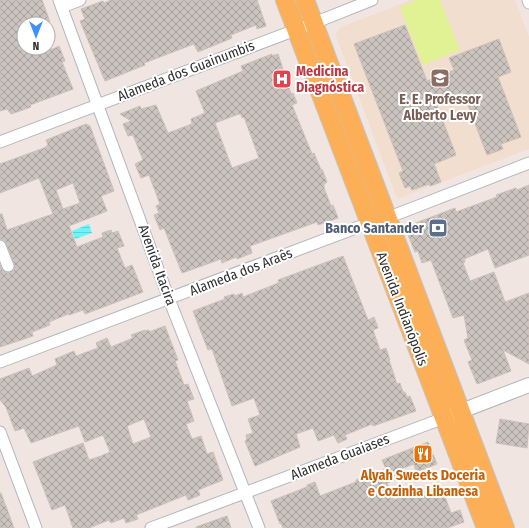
<svg xmlns="http://www.w3.org/2000/svg" width="529" height="528" viewBox="0 0 529 528" font-family="'Fira Sans Condensed',sans-serif">
<style>
.education{fill:#f2dece}
.pitch{fill:#e0f293}
.water{fill:url(#water-rules)}
.building{fill:url(#building-cross-hatch);stroke:#ccc0b8;fill-rule:evenodd}
.lines{fill:none;stroke-linecap:round;stroke-linejoin:round}
.minor-casing{stroke:#afb6be;stroke-width:13}
.tertiary-casing{stroke:#afb6be;stroke-width:16}
.primary-casing{stroke:#c4c4c4;stroke-width:20}
.minor{stroke:#fff;stroke-width:11}
.tertiary{stroke:#fff;stroke-width:14}
.primary{stroke:#fdaf57;stroke-width:18}
.labels{text-anchor:middle;dominant-baseline:central;stroke-width:4;stroke-linejoin:round;paint-order:stroke}
.street-label{font-size:14px;fill:#2e2e2e;stroke:#fff}
.health-label{font-size:14px;font-weight:bold;fill:#be3a42;stroke:#fff;text-anchor:start}
.education-label{font-size:14px;font-weight:bold;fill:#785e54;stroke:#fff}
.service-label{font-size:14px;font-weight:bold;fill:#4e5e75;stroke:#fff;text-anchor:end}
.food-label{font-size:14px;font-weight:bold;fill:#c56008;stroke:#fff}
</style>
<defs>
<pattern id="water-rules" width="6" height="5" patternUnits="userSpaceOnUse"><rect width="6" height="5" fill="#6bf5fa"/><path d="M0 2.5h6" fill="none" stroke="#5dd2d7"/></pattern>
<pattern id="building-cross-hatch" width="8" height="8" patternUnits="userSpaceOnUse"><rect width="8" height="8" fill="#cbc3be"/><path d="M0 0l8 8M0 8l8-8" fill="none" stroke="#a59f9b"/></pattern>
</defs>
<rect width="100%" height="100%" fill="#f0e5e0"/>
<polygon class="education" points="411,0 515,0 529,37 529,149 400,198 396,196 336,36 336,33 341,27"/>
<polygon class="pitch" points="417,0 440,0 460,50 423,65 400,7"/>
<polygon class="water" points="89,224 92,233 75,239 72,231"/>
<g class="building">
<polygon points="0,0 42,0 50,22 44,24 24,24 24,48 53,49 59,46 65,61 62,62 73,89 30,105 31,107 11,114 7,109 0,111"/>
<polygon points="111,0 257,0 266,26 257,29 256,25 231,35 232,38 198,52 194,44 144,63 145,65 105,81 80,21 85,19 81,9 103,1 104,3"/>
<polygon points="405,25 427,81 454,70 449,58 499,39 511,72 498,77 521,137 501,144 503,149 487,155 463,92 436,103 456,155 434,164 441,182 430,186 429,184 412,190 410,186 405,188 399,173 403,171 354,44"/>
<path d="M272,54v2l6,-2 13,40 2,-1 4,10 -5,2 20,49 2,-1 7,17 1,-1 5,13 -3,2v4l7,18 2,-1 5,13 -20,7 -1,-3 -67,24 2,7 -15,6 -1,-2 -14,6 -1,-4 -39,14 -18,-45 -4,2 -6,-15 5,-2 -3,-7 4,-2 -11,-29 -8,3 -6,-14 8,-4 -10,-25 -5,1 -5,-12 8,-3 -11,-7 20,-8 1,3 15,-4 12,28 24,-9 -1,-5 14,-6 -9,-22 47,-20 -2,-5zM239,114h2l1,4 2,-1 15,41 -27,10 -17,-45z"/>
<path d="M86,124l4,2 24,65 -13,5 6,15 -38,15 8,21 26,-10 -1,-4 9,-3 1,3 6,-2 6,15 -7,2 8,20 7,-3 11,27 -58,22 -2,-4 -14,5 -1,-1 -19,8 1,3 -18,7 1,4 -33,11v-82l3,6 4,2 6,-2 2,-4 -9,-24 -2,-3 -4,-1v-25h2l5,16 46,-16 -14,-36 -39,15v-29l44,-16 4,-3 -2,-5zM73,183l7,20 -17,6 -7,-19z"/>
<polygon points="529,185 529,255 495,268 488,249 464,259 465,262 463,263 470,281 494,272 505,302 529,293 529,364 503,350 511,371 477,384 468,362 472,360 464,340 468,338 464,315 453,318 431,260 422,263 418,251 415,252 406,230 408,226 455,208 456,212 497,197 496,195 516,188 517,190"/>
<polygon points="343,256 368,320 374,317 378,328 373,330 380,350 386,348 390,360 389,360 397,384 400,383 403,392 405,392 407,397 410,396 416,411 373,426 372,424 345,435 347,439 338,443 334,435 318,441 313,428 296,434 300,447 255,466 245,441 247,440 246,435 253,433 248,419 260,415 254,398 232,406 212,349 208,350 193,311 225,299 224,297 234,294 235,296 242,293 243,297 276,284 279,282 278,280"/>
<path d="M165,326l13,34 -3,1 9,24 4,-1 6,15 -7,2 7,20 -8,3 6,15 9,-3 6,18 6,-2 10,28 -25,10 2,5 -12,5 -2,-5 -50,20 2,4 -12,4 -2,-5 -13,5 -2,-3 -20,8h-16l-8,-23 -13,5 -19,-48 50,-19 6,17 12,-4 9,-4 -7,-17 -18,7 -6,-16 -48,17 -7,-15 -9,3 -9,-24 -6,-7v-21l29,-11 3,8 25,-11 -2,-6 19,-8 2,5 22,-8 -2,-5 11,-5 4,9 22,-9 -2,-3 14,-5v1l4,-1v2zM144,419l7,18 -18,7 -6,-18z"/>
<polygon points="500,419 529,424 527,448 496,443"/>
<polygon points="428,442 437,464 416,472 414,464 395,471 398,479 387,483 394,500 409,494 410,497 441,486 451,513 460,510 464,522 447,528 283,528 281,523 280,524 271,501 307,487 307,485 315,482 320,496 356,482 356,480 386,469 382,460"/>
<polygon points="0,493 1,493 14,528 0,528"/>
<polygon points="227,516 231,528 196,528 196,527"/>
</g>
<g class="lines">
<defs>
<g id="minor">
<polyline points="59,0 169,299 259,528"/>
<polyline points="528,0 529,3"/>
<polyline points="62,7 80,0"/>
<polyline points="0,142 314,23 372,0"/>
<polyline points="387,218 529,163"/>
<polyline points="0,246 8,266"/>
<polyline points="0,362 369,223"/>
<polyline points="0,432 36,528"/>
<polyline points="151,528 444,418"/>
</g>
<polyline id="tertiary" points="451,415 529,385"/>
<g id="primary">
<polyline points="285,0 486,528"/>
<path d="M305,0c67,176 132,353 200,528"/>
</g>
</defs>
<use href="#minor" class="minor-casing"/>
<use href="#tertiary" class="tertiary-casing"/>
<use href="#primary" class="primary-casing"/>
<use href="#minor" class="minor"/>
<use href="#tertiary" class="tertiary"/>
<use href="#primary" class="primary"/>
</g>
<defs>
<symbol id="school-square" viewBox="-11 -11 22 22"><rect x="-9" y="-9" width="18" height="18" rx="4" fill="#8d6e63" stroke="#fff"/><path d="M0-5L7-2L0 1L-7-2ZM-4 1L0 2.5L4 1V4Q0 6-4 4Z" fill="#fff"/></symbol>
<symbol id="hospital-square" viewBox="-11 -11 22 22"><rect x="-9" y="-9" width="18" height="18" rx="4" fill="#e0444e" stroke="#fff"/><path d="M-5-5h3v3.5h4V-5h3V5h-3V1.5h-4V5h-3Z" fill="#fff"/></symbol>
<symbol id="bank-square" viewBox="-11 -11 22 22"><rect x="-9" y="-9" width="18" height="18" rx="4" fill="#5c6f8a" stroke="#fff"/><path d="M-6-4H6V4H-6ZM0-2.3a2.3 2.3 0 1 0 0 4.6a2.3 2.3 0 1 0 0-4.6Z" fill="#fff"/></symbol>
<symbol id="restaurant-square" viewBox="-11 -11 22 22"><rect x="-9" y="-9" width="18" height="18" rx="4" fill="#e8710a" stroke="#fff"/><path d="M-5-6h1v4h1v-4h1v4h1v-4h1v5L-1.5 .5V6h-2V.5L-5-1ZM5-6V6H3V1.5H1.5Q1.5-4 5-6Z" fill="#fff"/></symbol>
</defs>
<g fill-rule="evenodd">
<use href="#school-square" x="429" y="67" width="22" height="22"/>
<use href="#hospital-square" x="271" y="68" width="22" height="22"/>
<use href="#bank-square" x="427" y="217" width="22" height="22"/>
<use href="#restaurant-square" x="412" y="443" width="22" height="22"/>
</g>
<g class="labels">
<g class="street-label">
<text transform="translate(186 71) rotate(-21)">Alameda dos Guainumbis</text>
<text transform="translate(157 265) rotate(70)">Avenida Itacira</text>
<text transform="translate(241 272) rotate(-21)">Alameda dos Araês</text>
<text transform="translate(402 309) rotate(69)">Avenida Indianópolis</text>
<text transform="translate(340 457) rotate(-21)">Alameda Guaiases</text>
</g>
<g class="health-label">
<text x="296" y="71">Medicina<tspan x="296" dy="16">Diagnóstica</tspan></text>
</g>
<g class="education-label">
<text x="440" y="99">E. E. Professor<tspan x="440" dy="16">Alberto Levy</tspan></text>
</g>
<g class="service-label">
<text x="424" y="228">Banco Santander</text>
</g>
<g class="food-label">
<text x="423" y="475">Alyah Sweets Doceria<tspan x="423" dy="16">e Cozinha Libanesa</tspan></text>
</g>
</g>
<g transform="translate(36 36) rotate(180)"><circle r="19" fill="#ffffff" stroke="#ababab"/>
<path d="M0-3L7 15L0 10L-7 15Z" fill="#3e8fff"/>
<text y="-6" font-size="11" font-weight="bold" text-anchor="middle" fill="#2e2e2e">N</text>
</g>
</svg>
